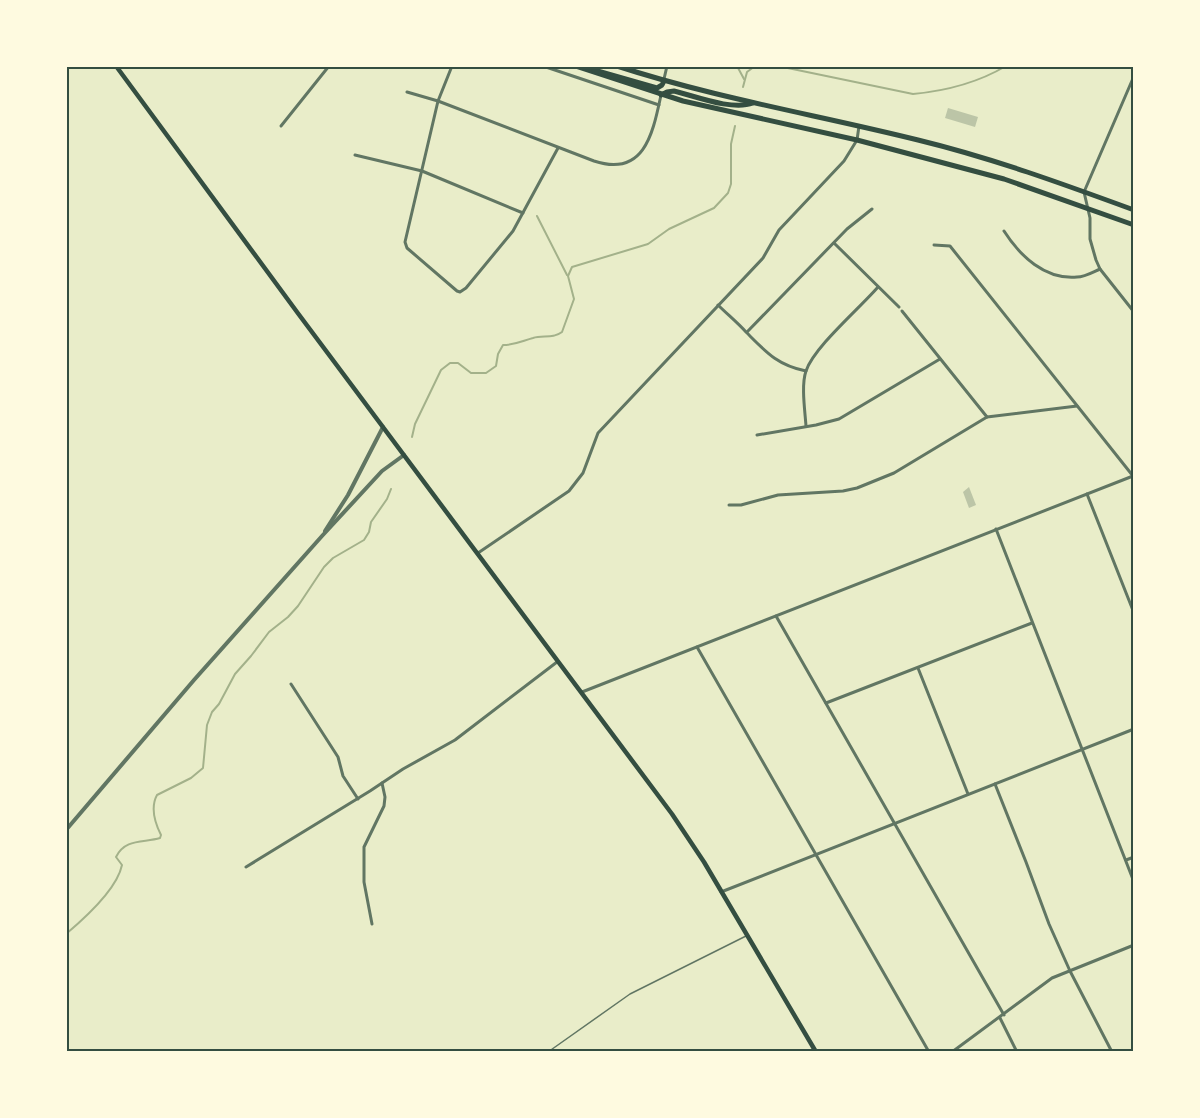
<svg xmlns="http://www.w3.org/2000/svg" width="1200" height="1118" viewBox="0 0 1200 1118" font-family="'Fira Sans',sans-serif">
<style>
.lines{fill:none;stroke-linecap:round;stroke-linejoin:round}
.stream{stroke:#a3b18a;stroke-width:2}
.building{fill:#bcc5a7}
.service{stroke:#617663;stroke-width:1.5}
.minor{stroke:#617663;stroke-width:3}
.tertiary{stroke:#617663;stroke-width:4}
.secondary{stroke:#344e41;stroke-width:4.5}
.primary{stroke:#344e41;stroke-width:5}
.neatline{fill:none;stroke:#344e41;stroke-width:2}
</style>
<rect width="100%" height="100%" fill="#e9edc9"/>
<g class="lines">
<g class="stream">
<polyline points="737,66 744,79"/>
<path d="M778,66l135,28c32,-3 66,-12 93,-28"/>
<polyline points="743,87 747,72 755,66"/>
<polyline points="537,216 567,275"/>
<path d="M412,437l3,-13 26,-54 9,-7h8l13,10h15l10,-7 2,-12 5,-9c12,0 19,-4 30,-7 10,-3 20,1 29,-6l12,-33 -6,-23 4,-9 76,-23 21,-15 45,-21 14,-15 3,-9v-40l4,-18"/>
<path d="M66,934c19,-16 51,-45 56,-69l-6,-8c9,-19 28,-14 44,-19l1,-3c-6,-12 -11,-27 -4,-40l34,-17 12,-10 4,-43 5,-13 7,-8 16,-30 16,-18 18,-24 19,-15 10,-11 26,-39 9,-9 31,-18 5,-8 2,-10 16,-23 4,-10"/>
</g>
</g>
<g class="building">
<polygon points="948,108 978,117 975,127 945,118"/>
<polygon points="969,487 976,505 969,508 963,492"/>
</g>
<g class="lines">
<polyline class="service" points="548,1052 630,994 746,936"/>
<g class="minor">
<polyline points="452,66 438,101 405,242 407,248 457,291 460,292 466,288 513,231 558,148"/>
<polyline points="543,66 659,105"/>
<polyline points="1134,76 1084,192 1090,218 1090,239 1096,260 1100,269 1134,312"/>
<polyline points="664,79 667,66"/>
<path d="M407,92l31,9 156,60c51,17 59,-29 67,-66"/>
<polyline points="281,126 329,66"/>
<polyline points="355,155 422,171 523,213"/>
<path d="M1004,231c16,25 41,49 73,46 8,0 16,-5 23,-8"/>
<polyline points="834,243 899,307"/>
<polyline points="934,245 950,246 1133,476"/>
<path d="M718,305c9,9 19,17 28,27 20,20 31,33 60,39"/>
<polyline points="902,311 987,417"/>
<polyline points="747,332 847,229 872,209"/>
<path d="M806,426c-1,-15 -5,-41 0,-55 8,-24 54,-63 72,-84"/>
<polyline points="757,435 816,425 839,419 940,359"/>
<polyline points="1087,494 1134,613"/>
<polyline points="729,505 741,505 778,495 843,491 857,488 894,473 987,417 1077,406"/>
<polyline points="996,529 1134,882"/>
<polyline points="478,553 569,491 583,473 598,433 763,258 779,230 844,161 857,140 859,126"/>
<polyline points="776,616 1004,1015"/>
<polyline points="697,647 929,1052"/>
<polyline points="918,668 968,794"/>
<polyline points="291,684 338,757 343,776 358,799"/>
<polyline points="582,692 1133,476"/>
<polyline points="826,703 1032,623"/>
<polyline points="995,784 1026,862 1049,924 1070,971 1112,1052"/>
<polyline points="1126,860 1134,857"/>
<polyline points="246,867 370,791 403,769 455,740 557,662"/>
<polyline points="721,892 1134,729"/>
<polyline points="372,924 364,882 364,847 384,806 385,797 382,783"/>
<polyline points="1000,1018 1017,1052"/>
<polyline points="952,1052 1052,978 1134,945"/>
</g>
<g class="tertiary">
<polyline points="325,531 348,495 383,427"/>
<polyline points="66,830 194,680 322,536 382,471 404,455"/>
</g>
<polyline class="secondary" points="116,66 297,312 672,814 704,862 816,1052"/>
<g class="primary">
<polyline points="576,66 683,101 857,140 1004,179 1134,225"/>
<path d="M617,66c98,32 201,49 301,74 74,18 145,44 216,70"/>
<polyline points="594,70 657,88 662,85 664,81"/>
<path d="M661,95l6,-3 7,-1c21,5 58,20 79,12"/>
</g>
</g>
<rect width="1200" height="1118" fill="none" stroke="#fefae0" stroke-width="135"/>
<rect x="68" y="68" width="1064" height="982" class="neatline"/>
</svg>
